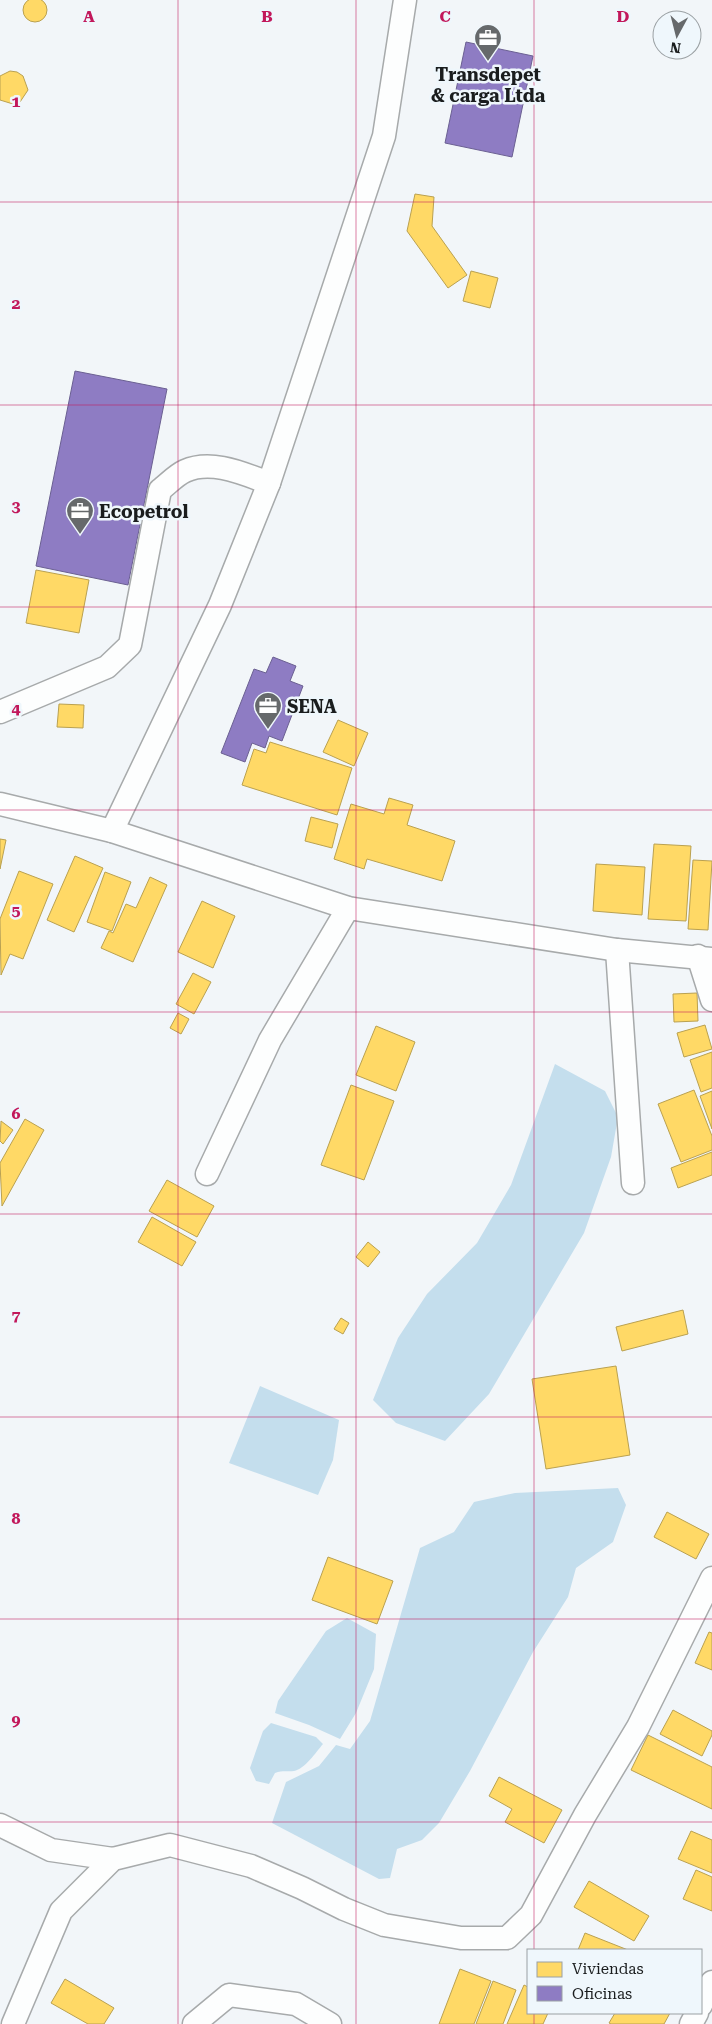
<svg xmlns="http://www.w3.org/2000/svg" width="712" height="2024" viewBox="0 0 712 2024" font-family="'Roboto Serif',serif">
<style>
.green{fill:#c4deed}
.homes{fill:#ffd966;stroke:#baa150}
.offices{fill:#8e7cc3;stroke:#6b6092}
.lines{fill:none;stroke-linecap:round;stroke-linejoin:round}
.street-casing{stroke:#a7aaab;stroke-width:25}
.street{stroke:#fdfefe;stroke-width:22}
.grid{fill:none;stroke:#c2185b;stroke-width:1;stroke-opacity:0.55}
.labels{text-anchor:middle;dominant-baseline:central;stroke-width:5;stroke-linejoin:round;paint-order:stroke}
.poi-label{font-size:18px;font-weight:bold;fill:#1a1d1e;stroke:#eff7fc;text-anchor:start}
.grid-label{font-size:16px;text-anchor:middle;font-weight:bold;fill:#c2185b;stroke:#eff7fc;stroke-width:5;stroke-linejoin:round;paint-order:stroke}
</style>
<rect width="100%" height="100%" fill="#f2f6f9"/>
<g class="green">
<polygon points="555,1064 605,1091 618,1117 611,1157 584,1233 489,1394 445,1441 396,1423 373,1400 398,1338 427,1294 477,1243 511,1185"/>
<polygon points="260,1386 339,1420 333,1460 318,1495 229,1463"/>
<polygon points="618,1488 626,1505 613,1542 576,1568 568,1597 533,1652 470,1771 439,1823 422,1840 397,1849 390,1878 379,1879 272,1823 286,1782 319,1766 336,1745 350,1749 370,1721 420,1548 454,1532 474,1502 515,1493"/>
<polygon points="347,1618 376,1634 374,1669 356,1713 340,1739 309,1725 275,1713 278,1701 326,1631"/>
<path d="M271,1723l45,14 7,7c-7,8 -18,25 -29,27 -6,1 -11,-1 -19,2l-6,11 -13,-3 -6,-13 13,-37z"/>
</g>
<g class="homes">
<circle cx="35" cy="10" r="12"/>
<polygon points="10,71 17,72 23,76 28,90 20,102 13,104 0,100 0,76"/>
<polygon points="415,194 434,197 432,226 467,275 448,288 407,231"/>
<polygon points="471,271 498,278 490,308 463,301"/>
<polygon points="36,570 89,580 79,633 26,623"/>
<polygon points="59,704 84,705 83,728 57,727"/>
<polygon points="338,720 368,733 354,766 323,752"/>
<polygon points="270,742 352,768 337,815 242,785 254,749 266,753"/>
<polygon points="389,798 413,805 407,825 455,841 442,881 367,859 364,869 334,859 351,804 384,814"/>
<polygon points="311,817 338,824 332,848 305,841"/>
<polygon points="0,839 6,840 0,869"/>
<polygon points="654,844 691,846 686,921 648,919"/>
<polygon points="75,856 103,868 74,932 47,920"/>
<polygon points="693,860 712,861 708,930 688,929"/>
<polygon points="596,864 645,867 642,915 593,911"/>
<polygon points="19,871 53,884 23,959 10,954 1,975 0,919"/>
<polygon points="105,872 131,882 112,931 87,922"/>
<polygon points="150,877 167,885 133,962 101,948 109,931 113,933 126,904 136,908"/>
<polygon points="202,901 235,916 213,968 178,952"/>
<polygon points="193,973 211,982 194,1014 176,1004"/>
<polygon points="697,993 698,1021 674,1022 673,994"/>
<polygon points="178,1013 189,1019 181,1034 170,1028"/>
<polygon points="705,1025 712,1049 684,1057 677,1033"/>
<polygon points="376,1026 415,1042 396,1091 356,1075"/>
<polygon points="712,1052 712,1088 701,1092 690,1060"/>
<polygon points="351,1085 394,1101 364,1180 321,1165"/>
<polygon points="694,1090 712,1136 712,1150 681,1162 658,1104"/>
<polygon points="712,1091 712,1129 700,1096"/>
<polygon points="25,1119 44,1130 2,1206 0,1163"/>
<polygon points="1,1121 13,1130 3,1144 0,1141"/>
<polygon points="712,1152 712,1175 678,1188 671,1168"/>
<polygon points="167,1180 214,1206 197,1237 149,1211"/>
<polygon points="152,1217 196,1242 182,1266 138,1242"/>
<polygon points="368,1242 380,1252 368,1267 356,1257"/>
<polygon points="683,1310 688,1334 622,1351 616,1327"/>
<polygon points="341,1318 349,1323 343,1334 334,1329"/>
<polygon points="616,1366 630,1455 546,1469 532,1379"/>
<polygon points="667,1512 709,1534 696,1559 654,1537"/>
<polygon points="328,1557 393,1581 377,1624 312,1600"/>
<polygon points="709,1632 712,1633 712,1670 695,1663"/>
<polygon points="673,1710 712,1731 712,1735 702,1756 660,1734"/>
<polygon points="648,1735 712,1767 712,1809 631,1770"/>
<polygon points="499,1777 562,1810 544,1843 505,1822 512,1809 489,1796"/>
<polygon points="691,1831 712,1840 712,1873 678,1859"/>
<polygon points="696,1870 712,1877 712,1911 683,1899"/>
<polygon points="589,1881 649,1916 634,1941 574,1907"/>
<polygon points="585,1933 628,1950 578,1950"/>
<polygon points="460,1969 491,1981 474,2024 439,2024"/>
<polygon points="65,1979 114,2008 104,2024 88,2024 51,2003"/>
<polygon points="493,1981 516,1990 503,2024 476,2024"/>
<polygon points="524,1985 528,1987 528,2013 548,2013 543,2024 507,2024"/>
<polygon points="615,2013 670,2013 664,2024 611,2024 609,2023"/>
</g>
<g class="offices">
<polygon points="466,42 533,56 512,157 445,143"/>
<polygon points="75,371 167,389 128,585 36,566"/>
<polygon points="273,657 296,666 290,681 303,686 282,741 269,736 265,748 252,743 245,762 221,753 254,669 266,673"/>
</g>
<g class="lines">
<defs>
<g id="street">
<path d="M0,712l107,-45 23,-22 30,-155c8,-6 16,-15 25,-19 27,-12 59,3 84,12"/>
<polyline points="0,804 112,831 348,908 617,950 712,959"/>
<polyline points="112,831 220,605 269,483 384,136 405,0"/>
<polyline points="617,950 633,1183"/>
<polyline points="698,956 712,1000"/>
<polyline points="207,1174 270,1040 348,908"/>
<polyline points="0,1825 51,1850 113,1859"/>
<polyline points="701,2005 712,1982"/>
<polyline points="13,2024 61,1911 113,1859 170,1845 251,1866 302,1888 344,1909 384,1925 461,1938 507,1938 531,1915 585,1815 638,1727 712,1578"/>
<polyline points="194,2024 229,1995 296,2004 330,2024"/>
<polyline points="691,2024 697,2013"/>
</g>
</defs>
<use href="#street" class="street-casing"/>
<use href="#street" class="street"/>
</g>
<path class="grid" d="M178,0v2024M356,0v2024M534,0v1950M0,202h712M0,405h712M0,607h712M0,810h712M0,1012h712M0,1214h712M0,1417h712M0,1619h712M0,1822h712M534,2013v11"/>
<defs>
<symbol id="office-pin" viewBox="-11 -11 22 30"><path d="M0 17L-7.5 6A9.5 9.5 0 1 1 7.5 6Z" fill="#66696b" stroke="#eff7fc"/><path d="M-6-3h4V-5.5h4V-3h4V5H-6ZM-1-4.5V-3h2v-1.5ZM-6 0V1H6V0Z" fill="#fff"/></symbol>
</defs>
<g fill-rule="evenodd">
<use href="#office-pin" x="472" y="22" width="32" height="43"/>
<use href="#office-pin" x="64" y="495" width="32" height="43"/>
<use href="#office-pin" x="252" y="690" width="32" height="43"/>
</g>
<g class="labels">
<g class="poi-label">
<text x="488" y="74" text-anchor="middle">Transdepet<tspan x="488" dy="21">&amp; carga Ltda</tspan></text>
<text x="99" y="511">Ecopetrol</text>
<text x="287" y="706">SENA</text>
</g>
</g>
<g class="grid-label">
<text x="89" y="22">A</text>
<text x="267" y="22">B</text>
<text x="445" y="22">C</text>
<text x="623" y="22">D</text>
<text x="16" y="107">1</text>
<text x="16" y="309">2</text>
<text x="16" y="512">3</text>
<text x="16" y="714">4</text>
<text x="16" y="916">5</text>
<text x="16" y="1119">6</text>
<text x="16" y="1321">7</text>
<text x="16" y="1524">8</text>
<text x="16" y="1726">9</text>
</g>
<rect x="527" y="1949" width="175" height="65" fill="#eff7fc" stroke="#9aa0a3"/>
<rect x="537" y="1962" width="25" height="15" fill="#ffd966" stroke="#9aa0a3"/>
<text x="572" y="1974" font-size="15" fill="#1a1d1e">Viviendas</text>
<rect x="537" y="1986" width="25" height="15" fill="#8e7cc3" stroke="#9aa0a3"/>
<text x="572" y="1999" font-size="15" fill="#1a1d1e">Oficinas</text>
<g transform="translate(677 35) rotate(187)"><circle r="24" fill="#eff7fc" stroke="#9aa0a3"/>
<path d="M0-4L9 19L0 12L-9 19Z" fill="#66696b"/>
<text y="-8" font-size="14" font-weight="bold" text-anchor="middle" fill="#1a1d1e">N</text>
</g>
</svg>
